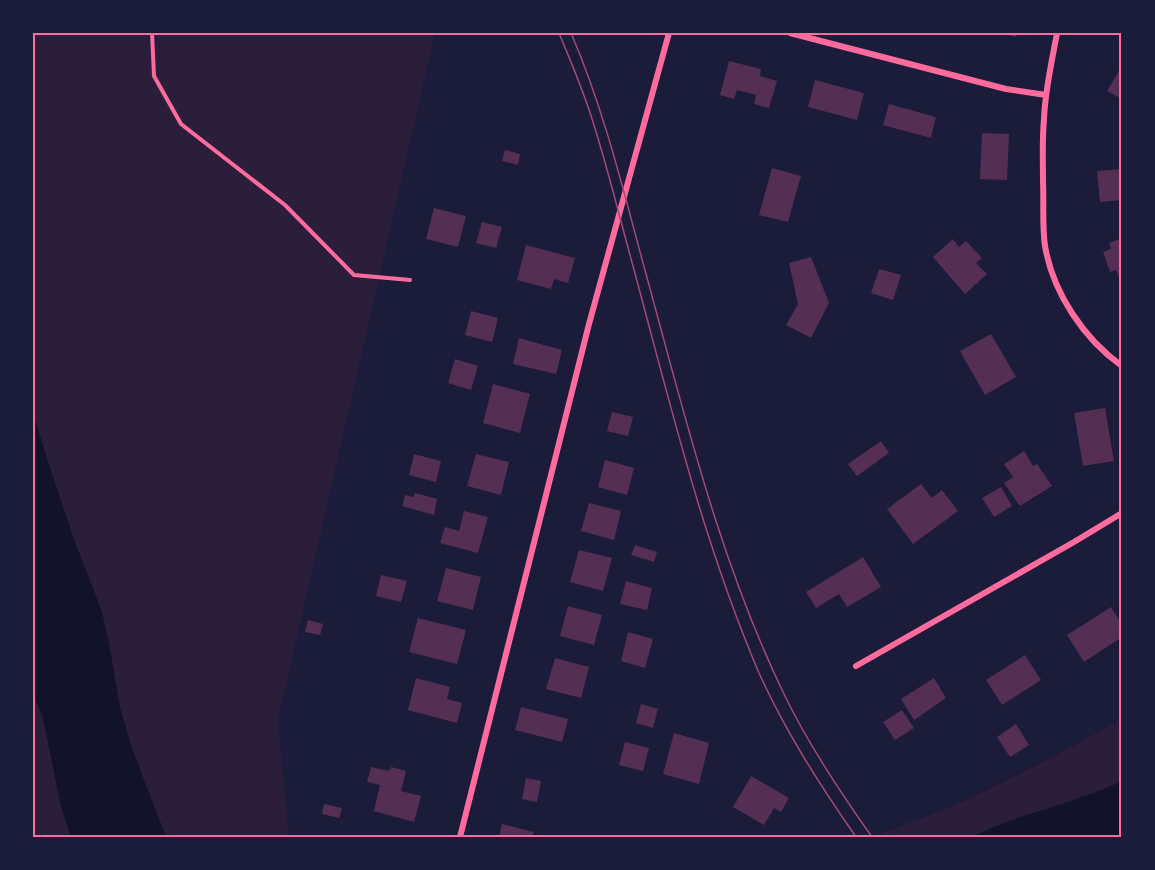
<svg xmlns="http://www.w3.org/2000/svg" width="1155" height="870" viewBox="0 0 1155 870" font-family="Lato,sans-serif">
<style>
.green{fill:#2a1e3b}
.water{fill:#12122b}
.building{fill:#542f53}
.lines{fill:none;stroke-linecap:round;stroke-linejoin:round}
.path{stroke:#ff6b9d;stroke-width:4}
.minor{stroke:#ff6b9d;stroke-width:6}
.tram{stroke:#a44b75;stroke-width:1.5}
.neatline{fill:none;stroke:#ff6b9d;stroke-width:2}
</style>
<rect width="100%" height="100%" fill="#1b1b3a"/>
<g class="green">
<polygon points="33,33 435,33 278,720 289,837 166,837 132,749 120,708 102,612 73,537 49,465 33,414"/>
<polygon points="33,694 43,718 61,806 71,837 33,837"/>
<path d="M1122,719v62l-16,8 -35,13 -79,25 -20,10h-86l-3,-4c27,-11 54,-20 81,-32 54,-25 106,-53 158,-82z"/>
</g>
<g class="water">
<polygon points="33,414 49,465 73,537 102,612 109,643 120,708 132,749 166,837 71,837 61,806 43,718 33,694"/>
<path d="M1122,781v56h-150c48,-24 102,-33 150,-56z"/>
</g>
<g class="building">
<polygon points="1000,33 1017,33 1016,37"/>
<polygon points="729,61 761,69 760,76 777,81 769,108 754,104 756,95 737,90 734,99 720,95"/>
<polygon points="1120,69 1122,70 1122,99 1107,91"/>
<polygon points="815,80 864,93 857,120 808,107"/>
<polygon points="889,104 936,117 931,138 883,125"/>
<polygon points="982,133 1009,134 1007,180 980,179"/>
<polygon points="505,150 520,154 518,165 502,161"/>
<polygon points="772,168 801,176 788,222 759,215"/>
<polygon points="1122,169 1122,200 1100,202 1097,171"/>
<polygon points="434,208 466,216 458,247 426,239"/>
<polygon points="482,222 502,227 496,248 476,243"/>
<polygon points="1122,238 1122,276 1119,277 1116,270 1110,272 1103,252 1111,249 1109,243"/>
<polygon points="953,239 959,247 966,241 982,258 976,263 987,274 965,294 933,257"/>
<polygon points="526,245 575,258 568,283 554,279 551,289 517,280"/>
<polygon points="811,257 829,303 811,338 786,325 798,304 789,263"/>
<polygon points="879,269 901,275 893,300 871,293"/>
<polygon points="471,311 498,318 492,342 465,335"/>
<polygon points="991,334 1016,377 985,395 960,351"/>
<polygon points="519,338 562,350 556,374 513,364"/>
<polygon points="455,359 478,366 471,390 448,383"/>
<polygon points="493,384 530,394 520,433 483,423"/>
<polygon points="1105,408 1114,461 1083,466 1074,413"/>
<polygon points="612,412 633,417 628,436 607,431"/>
<polygon points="881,441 889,453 857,476 848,464"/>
<polygon points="1024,451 1033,466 1037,464 1052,486 1020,506 1004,483 1013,477 1004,464"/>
<polygon points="414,454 441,461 436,482 409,475"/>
<polygon points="476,454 509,462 501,495 467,486"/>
<polygon points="605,460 634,468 627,495 598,487"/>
<polygon points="921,484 932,498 942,490 958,511 913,544 887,509"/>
<polygon points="1001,487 1012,506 994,517 982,498"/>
<polygon points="415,493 437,499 434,515 402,506 405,495 413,497"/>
<polygon points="589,503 621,511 614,540 581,531"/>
<polygon points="464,511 488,517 478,553 440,543 445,527 459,531"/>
<polygon points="635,545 657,552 654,562 631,555"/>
<polygon points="579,550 612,558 603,591 570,582"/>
<polygon points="863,557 881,587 847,607 839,594 816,608 806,592"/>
<polygon points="446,568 481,577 473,610 437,601"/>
<polygon points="381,575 407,581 401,602 376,596"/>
<polygon points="626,581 652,588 647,610 620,604"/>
<polygon points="568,606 602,615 594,645 560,636"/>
<polygon points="1111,607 1122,625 1122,637 1084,662 1067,635"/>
<polygon points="418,618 466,630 457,664 409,652"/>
<polygon points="308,620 323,624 320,635 305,632"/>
<polygon points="628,632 653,639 645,668 621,661"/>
<polygon points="1025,655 1041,680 1002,705 986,680"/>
<polygon points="555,658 589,667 581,698 546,689"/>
<polygon points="416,678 450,687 447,699 462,703 457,723 408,710"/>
<polygon points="934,678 946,698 914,720 901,699"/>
<polygon points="641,704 658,709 653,728 636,723"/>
<polygon points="521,707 568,719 562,742 515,730"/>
<polygon points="902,710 914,728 895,740 883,722"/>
<polygon points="1016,724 1029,745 1010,757 997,737"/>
<polygon points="674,733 709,743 699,784 663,774"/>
<polygon points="625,742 649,748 643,771 619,765"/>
<polygon points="371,767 389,771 391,767 406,771 401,791 421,796 414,822 374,811 380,785 367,782"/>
<polygon points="751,776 789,798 781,812 774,808 764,825 733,807"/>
<polygon points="526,778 541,781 537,802 522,799"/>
<polygon points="324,804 342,808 339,818 322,814"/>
<polygon points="502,824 534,832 532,837 499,837"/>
</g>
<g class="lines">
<polyline class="path" points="152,33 154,76 181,124 285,205 354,275 410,280"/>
<g class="minor">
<polyline points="790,33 1006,89 1046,95"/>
<path d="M1057,33c-5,28 -12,57 -13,86 -2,21 -1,42 -1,63 1,21 -1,44 2,64 8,47 39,93 77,120"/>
<polyline points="856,666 1074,542 1122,513"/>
<polyline points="460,837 589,324 669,33"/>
</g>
<g class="tram">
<path d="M559,33c12,29 25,59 34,89 15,47 27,97 40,144 37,137 70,276 126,407 26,58 61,112 97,164"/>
<path d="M571,33c32,74 51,152 72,230 40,145 75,295 141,431 24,50 56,98 88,143"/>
</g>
</g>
<rect width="1155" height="870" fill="none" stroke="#1b1b3a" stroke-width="69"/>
<rect x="34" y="34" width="1086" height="802" class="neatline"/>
</svg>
